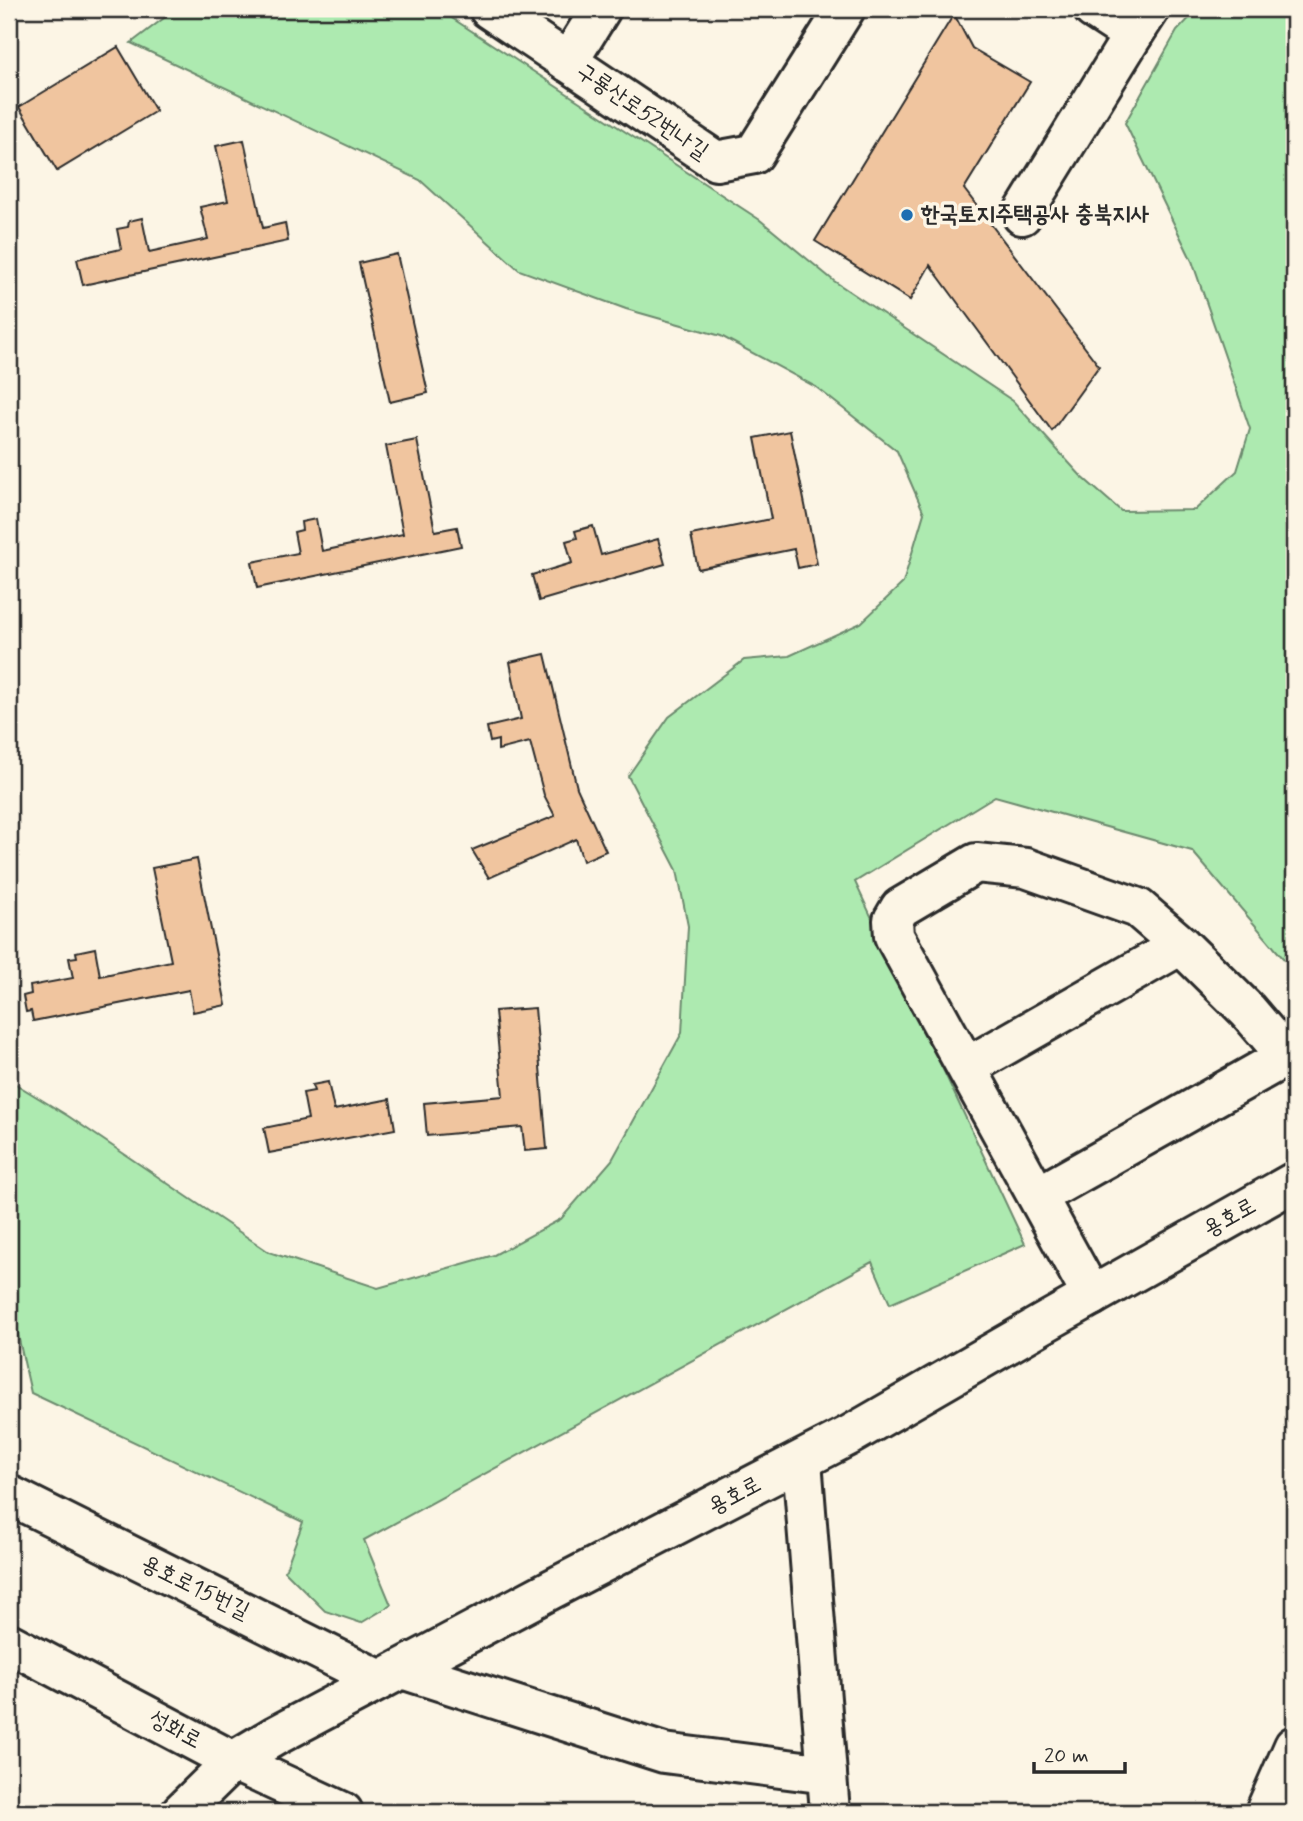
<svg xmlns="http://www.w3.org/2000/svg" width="1303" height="1821" viewBox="0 0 1303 1821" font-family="Mynerve,'Poor Story',sans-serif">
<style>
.green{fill:#adeab0;stroke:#6c8a6e;stroke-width:2}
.building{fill:#f0c59f;stroke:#2b2b2b;stroke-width:2}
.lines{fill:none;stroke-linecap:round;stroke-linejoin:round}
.minor-casing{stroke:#2b2b2b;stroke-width:44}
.minor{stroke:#fcf5e5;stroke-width:38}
.poi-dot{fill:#1f6fb2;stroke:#fcf5e5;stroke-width:2.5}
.labels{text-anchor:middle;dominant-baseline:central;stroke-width:7;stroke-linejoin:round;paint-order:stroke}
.street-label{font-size:23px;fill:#2b2b2b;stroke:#fcf5e5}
.poi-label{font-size:23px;font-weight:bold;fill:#2b2b2b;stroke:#fcf5e5;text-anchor:start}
</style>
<rect width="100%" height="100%" fill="#fcf5e5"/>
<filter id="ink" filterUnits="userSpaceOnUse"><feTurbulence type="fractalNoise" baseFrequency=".0143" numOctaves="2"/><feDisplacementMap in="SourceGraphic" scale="14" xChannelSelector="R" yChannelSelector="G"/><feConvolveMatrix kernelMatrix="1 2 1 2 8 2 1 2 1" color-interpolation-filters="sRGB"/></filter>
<g filter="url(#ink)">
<polygon class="green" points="176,9 438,9 760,220 834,281 1013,401 1081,476 1121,511 1195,510 1237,471 1250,429 1192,261 1125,123 1177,31 1198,9 1294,9 1294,971 1192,851 995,796 855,882 1025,1244 890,1304 872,1262 364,1540 391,1605 361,1623 325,1611 285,1571 303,1522 31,1393 9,1295 9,1080 68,1116 269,1252 378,1288 494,1255 561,1219 612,1160 682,1033 688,926 677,870 628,776 669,717 744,660 789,656 861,623 903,583 924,513 897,451 816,387 721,336 626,309 519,270 420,180 131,43"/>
<g class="building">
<polygon points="954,14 972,48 1030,82 964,189 1099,366 1052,431 930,265 910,300 815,241"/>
<polygon points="118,47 156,111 57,171 19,107"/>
<polygon points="244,140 263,228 285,223 288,241 83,285 77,259 121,249 117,229 128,227 129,221 142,218 149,252 208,239 200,207 228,201 216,146"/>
<polygon points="397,254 428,393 390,402 359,263"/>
<polygon points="790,431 817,564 798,568 794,549 698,569 691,535 771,519 755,438"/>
<polygon points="417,440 435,531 457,527 461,546 257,588 252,562 298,553 294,532 302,530 301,522 316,519 322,551 403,534 386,446"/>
<polygon points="593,526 601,555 658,539 665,564 539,601 532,575 572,563 566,541 577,538 575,531"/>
<polygon points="545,654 577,788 606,851 583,861 576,839 489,878 472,850 555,816 544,795 530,742 498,750 498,740 490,742 487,727 521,719 510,662"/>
<polygon points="197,859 226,1005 193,1012 189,990 33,1021 31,1011 26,1012 23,996 31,994 30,986 73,978 69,958 77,957 76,952 95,948 100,976 171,961 152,868"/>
<polygon points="535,1008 547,1149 525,1151 522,1127 427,1136 424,1103 503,1096 495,1011"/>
<polygon points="328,1082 334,1110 390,1099 395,1129 269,1153 264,1128 308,1119 303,1093 314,1091 312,1085"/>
</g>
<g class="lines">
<defs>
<g id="minor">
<polyline points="489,9 716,161 754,154 845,9"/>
<polyline points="1093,9 1133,35 1150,9"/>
<polyline points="568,62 601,9"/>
<polyline points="1022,215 1133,35"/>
<polyline points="967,1067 1181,945"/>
<polyline points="1038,1196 1287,1056"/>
<polyline points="1092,1296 894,936 893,920 900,908 976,863 1026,868 1138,908 1181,945 1248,1011 1294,1065"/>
<polyline points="802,1461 830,1812"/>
<polyline points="9,1495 380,1680"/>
<polyline points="9,1643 233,1761 343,1812"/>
<polyline points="402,1669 664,1753 827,1774"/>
<polyline points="181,1812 233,1761 275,1736 552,1589 850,1435 1044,1323 1294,1182"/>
<polyline points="1265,1812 1294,1746"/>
</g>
</defs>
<use href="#minor" class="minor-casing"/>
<use href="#minor" class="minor"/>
</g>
</g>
<circle class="poi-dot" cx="907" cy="215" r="7"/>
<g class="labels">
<g class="street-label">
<text transform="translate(642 112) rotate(34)">구룡산로52번나길</text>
<text transform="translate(1230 1218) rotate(-29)">용호로</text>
<text transform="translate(735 1496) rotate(-28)">용호로</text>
<text transform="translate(195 1588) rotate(26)">용호로15번길</text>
<text transform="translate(175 1730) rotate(28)">성화로</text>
</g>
<g class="poi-label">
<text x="921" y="215">한국토지주택공사 충북지사</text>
</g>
</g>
<rect width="1303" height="1821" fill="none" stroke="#fcf5e5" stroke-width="35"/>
<rect x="18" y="18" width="1268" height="1786" fill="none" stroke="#2b2b2b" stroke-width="2.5" filter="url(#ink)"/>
<path d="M1034 1762v10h91v-10" fill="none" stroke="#2b2b2b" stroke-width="3.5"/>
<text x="1044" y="1762" font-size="21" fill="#2b2b2b" stroke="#fcf5e5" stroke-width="5" paint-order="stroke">20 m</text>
</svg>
